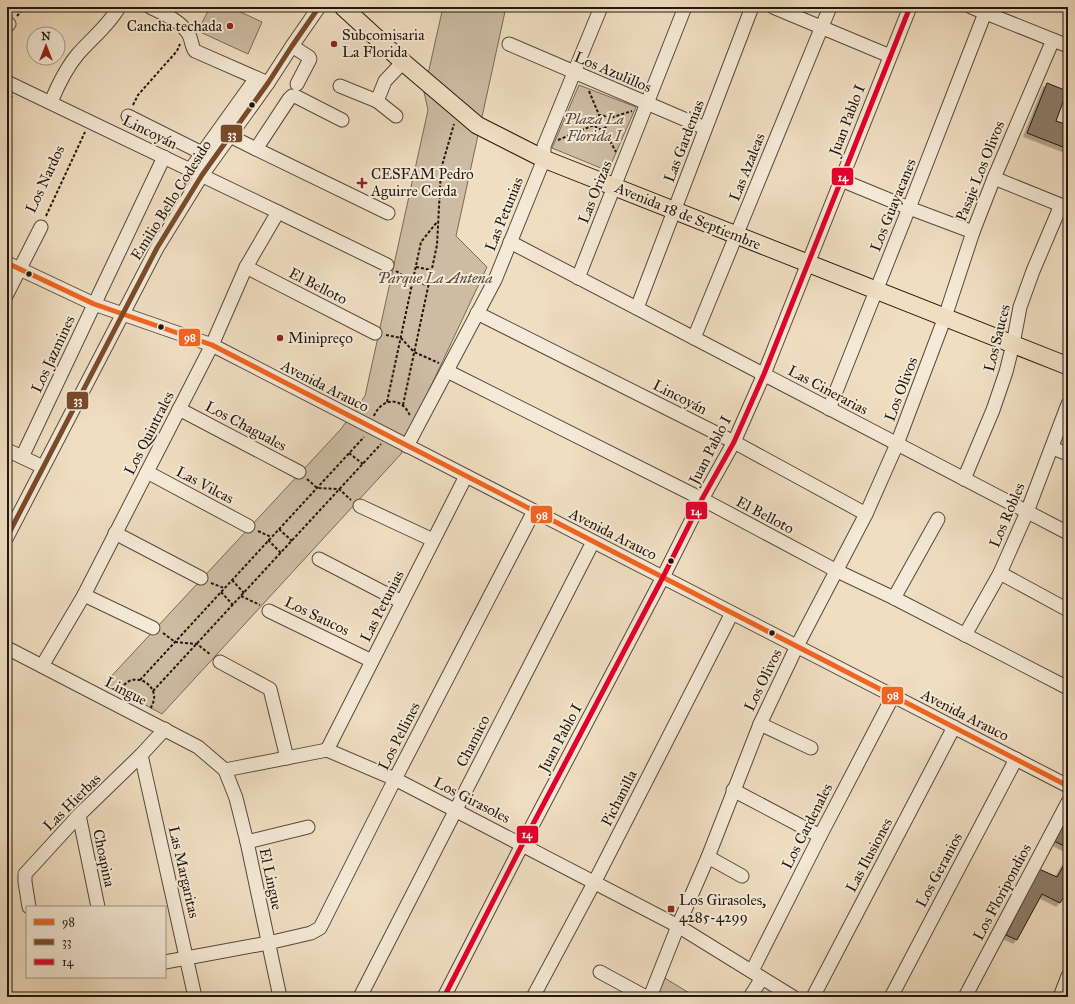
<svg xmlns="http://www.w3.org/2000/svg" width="1075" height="1004" viewBox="0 0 1075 1004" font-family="'IM FELL Great Primer',serif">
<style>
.green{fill:#cdbca3;stroke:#786a58}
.building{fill:#8d7e6b;stroke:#22170e;filter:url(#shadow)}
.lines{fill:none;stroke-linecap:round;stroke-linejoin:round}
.minor-casing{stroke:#56493b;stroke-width:15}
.major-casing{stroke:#22170e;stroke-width:19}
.path{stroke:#22170e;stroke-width:2;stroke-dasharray:3 2;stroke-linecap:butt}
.minor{stroke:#f5ead7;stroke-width:13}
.major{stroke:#f0dec1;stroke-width:17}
.bus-1-casing{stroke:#f5ead7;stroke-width:8}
.bus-2-casing{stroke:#f5ead7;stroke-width:8}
.bus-3-casing{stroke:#f5ead7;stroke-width:8}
.bus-1{stroke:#f26522;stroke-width:5}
.bus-2{stroke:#7a4b2a;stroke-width:5}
.bus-3{stroke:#e4002b;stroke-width:5}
.poi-dot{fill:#8f2418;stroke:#f5ead7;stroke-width:1.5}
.bus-dot{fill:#22170e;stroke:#f5ead7;stroke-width:1.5}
.labels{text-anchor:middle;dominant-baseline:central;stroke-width:4;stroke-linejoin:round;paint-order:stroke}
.poi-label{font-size:15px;fill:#22170e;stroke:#f5ead7;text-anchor:start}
.street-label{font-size:15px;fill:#22170e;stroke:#f5ead7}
.park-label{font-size:15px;font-style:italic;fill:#55493b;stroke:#f5ead7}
.line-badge{stroke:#f5ead7;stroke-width:1.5}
.badge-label{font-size:11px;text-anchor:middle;font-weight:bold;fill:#fff}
</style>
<defs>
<filter id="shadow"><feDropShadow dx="-3.5" dy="3.5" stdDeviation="0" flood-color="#0004"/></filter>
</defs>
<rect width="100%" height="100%" fill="#f0dec1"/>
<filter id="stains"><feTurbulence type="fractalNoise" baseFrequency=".005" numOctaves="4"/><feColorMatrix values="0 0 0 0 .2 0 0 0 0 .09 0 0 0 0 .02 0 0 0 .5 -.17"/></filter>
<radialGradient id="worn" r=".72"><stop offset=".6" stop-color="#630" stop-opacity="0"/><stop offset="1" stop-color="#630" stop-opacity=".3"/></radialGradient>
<g class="green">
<polygon points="210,7 230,7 262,22 248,54 198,31"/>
<polygon points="443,7 506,7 456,236 487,267 413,424 401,454 162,714 105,683 341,429 365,396 428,110 424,92"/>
<polygon points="579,85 636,107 608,171 552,148"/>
<polygon points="663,977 696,997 655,997"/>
</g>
<g class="building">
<polygon points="1047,83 1067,91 1056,121 1068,125 1068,149 1027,133"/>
<polygon points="1066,819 1068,820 1068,848 1054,841"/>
<polygon points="1068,858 1068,890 1060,903 1042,894 1017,940 1006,935 1039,869 1057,877"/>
</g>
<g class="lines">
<defs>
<g id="minor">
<path d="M150,7c14,7 29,13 38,26 4,6 3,13 7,18l73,32"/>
<polyline points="773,7 890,56"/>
<polyline points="971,7 1068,46"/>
<polyline points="7,23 9,24"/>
<polyline points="509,44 705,128"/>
<polyline points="292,46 309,57 310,59 297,84"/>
<polyline points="7,82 278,212 387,265"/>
<polyline points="340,86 377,101 385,81 403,62"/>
<polyline points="377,101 396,116"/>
<path d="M51,102c7,-17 15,-34 27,-48 14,-16 31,-29 41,-47"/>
<polyline points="128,116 202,153"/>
<polyline points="342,120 295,96 292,96 289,99 256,149 388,213"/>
<polyline points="230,136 256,149"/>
<polyline points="190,170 256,78"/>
<polyline points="994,178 1068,208"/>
<polyline points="841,180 909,208 973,232"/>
<polyline points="510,242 1068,533"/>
<polyline points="7,263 94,304 212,345 1068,786"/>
<polyline points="246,267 375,333"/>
<polyline points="578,278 685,7"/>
<polyline points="7,294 41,227"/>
<polyline points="637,308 752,7"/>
<polyline points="477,313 734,442 866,514"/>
<polyline points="694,338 830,7"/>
<polyline points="447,371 702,499 837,571 894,598 1068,688"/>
<polyline points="179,409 299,472"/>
<polyline points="829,409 909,208 985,13"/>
<polyline points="407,446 495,280 544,159 544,146 601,7"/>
<polyline points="1052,448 1068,454"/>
<polyline points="7,450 43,467"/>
<polyline points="22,457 164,157"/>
<polyline points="147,472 248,526"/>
<polyline points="964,479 993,410 1006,372 1013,344 1020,307 1033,271 1061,205"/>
<polyline points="360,506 433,540"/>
<polyline points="115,533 201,578"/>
<polyline points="7,537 157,248 202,175 268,83 292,46 319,7"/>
<polyline points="319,559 402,602"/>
<polyline points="1000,573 1068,610"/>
<polyline points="84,595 153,628"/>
<polyline points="894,598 938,519"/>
<polyline points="269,611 372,661"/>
<polyline points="965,635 1000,573 1027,512 1068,404"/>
<polyline points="7,648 198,747 225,770 236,798 247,842 280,997"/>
<polyline points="220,662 270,689 287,758"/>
<polyline points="42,666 84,595 212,345 246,267 278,212"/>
<polyline points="760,724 811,748"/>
<polyline points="327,750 466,476"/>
<polyline points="141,755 195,997"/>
<polyline points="225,770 327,750 395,779 678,926 793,997"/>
<polyline points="733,790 820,836"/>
<polyline points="79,815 98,907"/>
<polyline points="247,842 308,827"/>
<polyline points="708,857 742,876"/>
<polyline points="29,907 25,882 25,874 79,815 141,755 165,729"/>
<polyline points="165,962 268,943 311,933 320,928 395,779 534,511"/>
<polyline points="752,971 820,836 893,696"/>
<polyline points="600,972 646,997"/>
<polyline points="360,997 593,542"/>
<polyline points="444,997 522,845 663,577 702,499 734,442 764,374 910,7"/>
<polyline points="533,997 594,883 732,613"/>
<polyline points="650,997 678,926 708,857 760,724 797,646 866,514 897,444 945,317 973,232 994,178 1053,40"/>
<polyline points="750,997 762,978"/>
<polyline points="813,997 954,727"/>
<polyline points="891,997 1016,759"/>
<polyline points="965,997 1068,802"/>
<polyline points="1060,997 1068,976"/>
</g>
<polyline id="major" points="343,7 403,62 477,125 544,159 1068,366"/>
</defs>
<use href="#minor" class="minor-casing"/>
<use href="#major" class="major-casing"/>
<g class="path">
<polyline points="17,16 25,7"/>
<polyline points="589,91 599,115"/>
<polyline points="133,105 138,95 177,51 180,44"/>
<polyline points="7,106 12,96"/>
<circle cx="601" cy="122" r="7"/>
<polyline points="607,119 632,111"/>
<polyline points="603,128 616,152"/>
<polyline points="558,140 594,125"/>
<polyline points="46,216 85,132"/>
<polyline points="416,267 431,270"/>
<polyline points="396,271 413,282 428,285"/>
<polyline points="386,335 401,338 414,352 439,363"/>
<polyline points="387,402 421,242 437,222"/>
<polyline points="403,405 437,245 441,169 454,124"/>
<path d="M374,416c1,-3 3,-6 5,-8 11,-12 26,-6 31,8"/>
<polyline points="349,453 363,464"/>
<polyline points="307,479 317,488 339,489 351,500"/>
<polyline points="279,529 292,541"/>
<polyline points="258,531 271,537"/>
<polyline points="268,540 281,553"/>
<polyline points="232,580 244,593"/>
<polyline points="211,583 224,588"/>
<polyline points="221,592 233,605"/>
<polyline points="241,596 260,605"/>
<polyline points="163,633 175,642 197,644 211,655"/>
<polyline points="140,680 364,437"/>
<polyline points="153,691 381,444"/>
<path d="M118,693c2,-3 4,-6 6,-8 10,-11 28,-4 30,10 1,5 -2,10 -4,15"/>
</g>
<use href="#minor" class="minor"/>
<use href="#major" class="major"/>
<defs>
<polyline id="bus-1" points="7,263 94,304 212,345 1068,786"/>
<polyline id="bus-2" points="7,537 157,248 202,175 268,83 292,46 319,7"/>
<polyline id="bus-3" points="444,997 522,845 663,577 702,499 734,442 764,374 910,7"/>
</defs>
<use href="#bus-1" class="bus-1-casing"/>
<use href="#bus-2" class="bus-2-casing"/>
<use href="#bus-3" class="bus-3-casing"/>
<use href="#bus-1" class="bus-1"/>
<use href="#bus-2" class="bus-2"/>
<use href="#bus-3" class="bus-3"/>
</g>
<g class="poi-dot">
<circle cx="230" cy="26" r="4"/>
<circle cx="334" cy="44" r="4"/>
<path d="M360 177h4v4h4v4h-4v4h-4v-4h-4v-4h4z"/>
<circle cx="280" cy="338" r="4"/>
<rect x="667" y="905" width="8" height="8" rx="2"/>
</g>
<g class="bus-dot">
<circle cx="252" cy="105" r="3.5"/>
<circle cx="29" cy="274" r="3.5"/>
<circle cx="161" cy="327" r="3.5"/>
<circle cx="671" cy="561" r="3.5"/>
<circle cx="772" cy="633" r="3.5"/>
</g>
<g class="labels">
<g class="poi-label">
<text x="222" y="26" text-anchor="end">Cancha techada</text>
<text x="342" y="35">Subcomisaria<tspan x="342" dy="17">La Florida</tspan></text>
<text x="371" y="174">CESFAM Pedro<tspan x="371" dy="17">Aguirre Cerda</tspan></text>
<text x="288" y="338">Minipreço</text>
<text x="679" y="900">Los Girasoles,<tspan x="679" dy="17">4285-4299</tspan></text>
</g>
<g class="street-label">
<text transform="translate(613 72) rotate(23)">Los Azulillos</text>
<text transform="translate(847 120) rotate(-69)">Juan Pablo I</text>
<text transform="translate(150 132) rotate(26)">Lincoyán</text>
<text transform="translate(684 141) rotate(-69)">Las Gardenias</text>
<text transform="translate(747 167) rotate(-68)">Las Azaleas</text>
<text transform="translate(980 171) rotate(-68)">Pasaje Los Olivos</text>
<text transform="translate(45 179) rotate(-65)">Los Nardos</text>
<text transform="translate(595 192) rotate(-68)">Las Orizas</text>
<text transform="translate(171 200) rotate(-58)">Emilio Bello Codesido</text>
<text transform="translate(893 205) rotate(-68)">Los Guayacanes</text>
<text transform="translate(504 214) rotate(-68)">Las Petunias</text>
<text transform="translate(688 216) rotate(22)">Avenida 18 de Septiembre</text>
<text transform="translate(318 286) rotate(27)">El Belloto</text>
<text transform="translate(997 338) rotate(-76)">Los Sauces</text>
<text transform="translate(53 354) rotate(-65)">Los Jazmines</text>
<text transform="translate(325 386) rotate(27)">Avenida Arauco</text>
<text transform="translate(901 389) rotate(-69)">Los Olivos</text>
<text transform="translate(828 390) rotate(28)">Las Cinerarias</text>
<text transform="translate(680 397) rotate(27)">Lincoyán</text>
<text transform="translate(246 426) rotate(28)">Los Chaguales</text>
<text transform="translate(149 433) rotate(-63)">Los Quintrales</text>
<text transform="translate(710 450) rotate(-63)">Juan Pablo I</text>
<text transform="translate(205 485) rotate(28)">Las Vilcas</text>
<text transform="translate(765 515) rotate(28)">El Belloto</text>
<text transform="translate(1007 515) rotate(-67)">Los Robles</text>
<text transform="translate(613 534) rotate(27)">Avenida Arauco</text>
<text transform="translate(382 606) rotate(-63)">Las Petunias</text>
<text transform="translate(317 616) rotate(26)">Los Saucos</text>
<text transform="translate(763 680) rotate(-64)">Los Olivos</text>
<text transform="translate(126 691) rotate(27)">Lingue</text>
<text transform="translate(965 715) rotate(27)">Avenida Arauco</text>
<text transform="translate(399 736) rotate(-63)">Los Pellines</text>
<text transform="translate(560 738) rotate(-62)">Juan Pablo I</text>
<text transform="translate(473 741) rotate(-63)">Chamico</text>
<text transform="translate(619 798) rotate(-63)">Pichanilla</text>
<text transform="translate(472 800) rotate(27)">Los Girasoles</text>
<text transform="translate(72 802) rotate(-45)">Las Hierbas</text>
<text transform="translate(807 826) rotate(-63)">Los Cardenales</text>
<text transform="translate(869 855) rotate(-62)">Las Ilusiones</text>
<text transform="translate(104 858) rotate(78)">Choapina</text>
<text transform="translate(939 870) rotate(-62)">Los Geranios</text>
<text transform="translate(184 872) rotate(77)">Las Margaritas</text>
<text transform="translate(271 879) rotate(78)">El Lingue</text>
<text transform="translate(1002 892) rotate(-62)">Los Floripondios</text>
</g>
<g class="park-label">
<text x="594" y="119">Plaza La<tspan x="594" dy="17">Florida I</tspan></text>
<text x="435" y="278">Parque La Antena</text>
</g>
</g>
<g class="line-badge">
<rect x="220" y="124" width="23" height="19" rx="4" fill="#7a4b2a"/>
<rect x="831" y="167" width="23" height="19" rx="4" fill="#e4002b"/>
<rect x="178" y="328" width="23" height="19" rx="4" fill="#f26522"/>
<rect x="66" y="391" width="23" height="19" rx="4" fill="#7a4b2a"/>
<rect x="685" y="501" width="23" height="19" rx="4" fill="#e4002b"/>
<rect x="530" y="505" width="23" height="19" rx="4" fill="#f26522"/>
<rect x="881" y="686" width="23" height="19" rx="4" fill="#f26522"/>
<rect x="516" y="825" width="23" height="19" rx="4" fill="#e4002b"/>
</g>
<g class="badge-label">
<text x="232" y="138">33</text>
<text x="843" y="181">14</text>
<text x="190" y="341">98</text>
<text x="78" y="404">33</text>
<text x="696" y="515">14</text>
<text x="542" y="519">98</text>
<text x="893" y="699">98</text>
<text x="527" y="838">14</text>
</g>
<rect width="1075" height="1004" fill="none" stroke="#f0dec1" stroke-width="24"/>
<rect x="8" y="8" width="1059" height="988" fill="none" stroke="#22170e" stroke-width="2"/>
<rect x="12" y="12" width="1051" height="980" fill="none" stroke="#22170e"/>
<rect x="26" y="906" width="140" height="72" fill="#f5ead7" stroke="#a19687"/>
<rect x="34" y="919" width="20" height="6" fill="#f26522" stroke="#a19687"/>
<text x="62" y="926" font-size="12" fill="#22170e">98</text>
<rect x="34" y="939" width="20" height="6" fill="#7a4b2a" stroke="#a19687"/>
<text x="62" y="946" font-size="12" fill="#22170e">33</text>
<rect x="34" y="959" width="20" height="6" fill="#e4002b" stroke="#a19687"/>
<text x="62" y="966" font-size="12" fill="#22170e">14</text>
<g transform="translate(46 46)"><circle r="19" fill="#f5ead7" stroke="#a19687"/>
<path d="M0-3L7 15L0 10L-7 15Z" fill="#8f2418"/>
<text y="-6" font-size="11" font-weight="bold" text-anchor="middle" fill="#22170e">N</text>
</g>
<rect width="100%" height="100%" filter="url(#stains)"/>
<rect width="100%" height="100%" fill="url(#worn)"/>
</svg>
